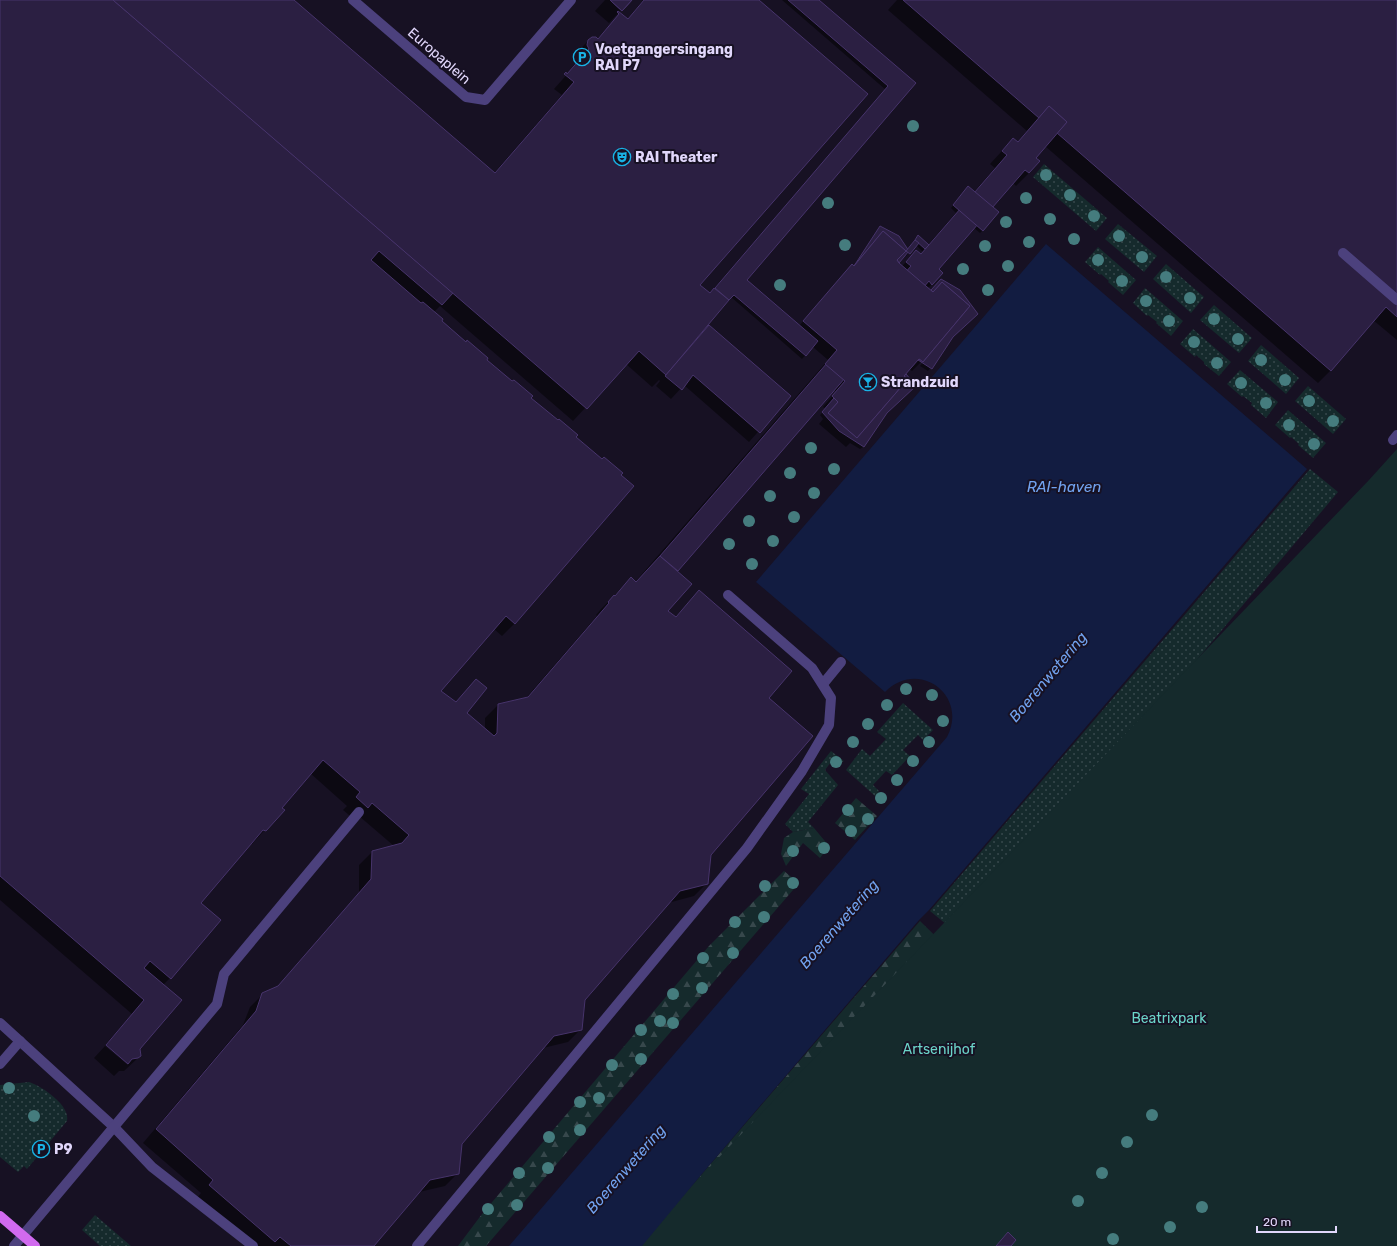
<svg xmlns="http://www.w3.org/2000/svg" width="1397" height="1246" viewBox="0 0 1397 1246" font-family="Rubik,sans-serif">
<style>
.grass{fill:url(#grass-dots)}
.forest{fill:url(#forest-firs)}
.park{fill:#152a2c}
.water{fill:#121c41}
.shadow{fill:#0007;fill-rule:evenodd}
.building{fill:#2b1f42;stroke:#47346b}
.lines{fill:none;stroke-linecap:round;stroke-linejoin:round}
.minor{stroke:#4c417d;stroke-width:10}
.major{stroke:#d16aef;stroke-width:10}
.tree{fill:#457c7e}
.labels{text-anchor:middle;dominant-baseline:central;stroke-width:4;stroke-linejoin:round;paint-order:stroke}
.poi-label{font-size:14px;font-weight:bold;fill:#e1d7fb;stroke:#171123;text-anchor:start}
.street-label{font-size:14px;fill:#e1d7fb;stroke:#171123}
.park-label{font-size:14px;fill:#6bd3c8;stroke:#171123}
.water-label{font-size:15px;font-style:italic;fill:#71a2ef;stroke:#171123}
</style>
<defs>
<pattern id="grass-dots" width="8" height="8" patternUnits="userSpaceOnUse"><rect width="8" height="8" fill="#152a2c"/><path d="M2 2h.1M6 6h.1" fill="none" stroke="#37484c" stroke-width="1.8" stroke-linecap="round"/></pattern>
<pattern id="forest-firs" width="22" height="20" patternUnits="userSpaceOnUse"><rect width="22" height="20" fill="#152a2c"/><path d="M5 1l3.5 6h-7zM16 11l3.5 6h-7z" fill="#37484c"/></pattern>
</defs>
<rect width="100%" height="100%" fill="#171123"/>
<g class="grass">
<polygon points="1044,164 1107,218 1096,231 1033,177"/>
<polygon points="1118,224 1157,256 1144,272 1105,239"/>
<polygon points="1098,247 1136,280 1123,295 1108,282 1109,281 1101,274 1100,275 1085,262"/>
<polygon points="1166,264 1204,297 1191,313 1153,279"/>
<polygon points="1145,288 1183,321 1171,336 1156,323 1157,322 1148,315 1147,316 1133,303"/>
<polygon points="1214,305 1252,338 1239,353 1200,320"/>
<polygon points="1193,329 1231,362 1219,376 1204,364 1204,362 1196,355 1195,357 1180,344"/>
<polygon points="1261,345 1299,378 1286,394 1248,361"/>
<polygon points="1240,370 1278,402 1266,418 1251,405 1252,403 1243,396 1242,397 1227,384"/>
<polygon points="1308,386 1346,419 1333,434 1295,401"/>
<polygon points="1288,410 1326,443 1313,458 1298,445 1299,444 1291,437 1290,438 1275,425"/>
<polygon points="1310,469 1338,492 1025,864 991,961 930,911"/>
<polygon points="903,703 933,730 923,740 918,735 903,750 910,756 892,775 886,771 873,785 879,791 875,796 846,770 862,749 870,756 886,739 877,732"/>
<polygon points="831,751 844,761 841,763 834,758 825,770 838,785 808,822 814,828 793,832 785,824 809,794 801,789"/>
<path d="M29,1082c13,4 42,24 38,39l-40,48 -3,-3 -6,6 -18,-15v-72z"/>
<polygon points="95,1215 131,1246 100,1246 82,1230"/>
</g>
<g class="forest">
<polygon points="856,798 877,816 855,840 835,823"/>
<polygon points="814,828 829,846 820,858 803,843 786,866 781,854 784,838 793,832"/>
<polygon points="784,871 799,883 486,1246 458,1246 482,1214 709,946"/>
<polygon points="920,921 961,961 642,1246 701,1175"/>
</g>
<polygon class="park" points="1397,449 1397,1246 634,1246 1369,480"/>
<path class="water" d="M1046,244l261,225 -378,441 -10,10 -218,255 -59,71h-133l438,-509c22,-42 -29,-79 -62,-45l-129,-110z"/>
<g class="shadow">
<path d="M0,0h293l201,173 68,-78 -8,-6 23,-26 -3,-4 1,-5 13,-13 9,-2 24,-25 6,6 16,-20h114l-59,285 11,9 177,-204 -104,-90h35l97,83 -169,197 54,46 44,-51 12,-11 25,-36 27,22 8,-10 13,5 28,-32 -5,-5 15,-17 8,1 21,-24 -5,-4 11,-12 12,-13 4,4 10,-12 -139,-121 9,-10h500v340l-24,-20 -42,50 -13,13 -273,-237 -11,12 4,3 -9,12 -13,13 -3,-3 -22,25 -8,22 -3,3 -6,-5 -36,42 -6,14 -4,4 3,3 7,-8 14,54 -24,34 -8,-5 3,-4 -1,-1 -10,10 -3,-2 -7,8 -16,36 -23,34 -3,2 -10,-6 -4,4 -27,-23 4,-5 -3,-4 6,-6 -3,-2 13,-15 -2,-2 -158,181 -9,40 8,6 24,-25 68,106 -57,157 -3,28 -13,13 -26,7 -83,97 -4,29 -13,13 -25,6 -82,96 -3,29 -13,13 -26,6 -47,54h-119l-56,-48 4,-5 -58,-50 100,-118 7,-18 13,-13 13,-5 83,-96v-28l13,-13 22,-6 -35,-30 -4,4 -12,-10 4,-4 -37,-33 -29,35 2,2 -31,34 -1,-1 -52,60 -29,75 -7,7 -24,63 1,8 -16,15h-5l-5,5 -20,-18 11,-12 23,19v-2l-22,-19 26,-30 -132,-114zM916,245l7,7 -3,3 -4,-3 -14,14 -4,-3 7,-8 1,1zM731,297l71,62 11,-12 15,13 -193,222 -4,-3 -30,30 -5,6 1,1 -71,82 -28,7 -13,13v12l-20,-17 11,-33 -21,23 -15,-12 54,-62 8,7 13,-13 15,-225 -89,-77 -7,-9 6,-6 133,115 53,-57 26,23 7,-7 1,1 -4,5 15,13 13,-14 65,57 41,-46 -86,-67z"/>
<polygon points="605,0 630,0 609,23 595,11"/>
</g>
<g class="building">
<polygon points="0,0 113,0 453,293 442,305 379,251 371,260 421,303 423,302 443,319 442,321 466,342 467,340 488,358 487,360 512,381 514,380 533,396 531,398 558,420 559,419 578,435 576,437 602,459 604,457 623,473 621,475 634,486 515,624 506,616 441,691 456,702 476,679 487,688 467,713 494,736 497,733 498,704 528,697 609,603 608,602 614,595 615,596 631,577 636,582 660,556 692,584 668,611 676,617 699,590 792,671 769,698 813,736 711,855 708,884 680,891 585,1000 582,1030 554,1036 462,1144 459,1174 430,1180 374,1246 291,1246 280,1237 275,1242 209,1185 213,1180 156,1129 256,1011 262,993 278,986 371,879 372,851 402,843 409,835 372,803 368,808 356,797 360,792 323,760 282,808 285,810 266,831 263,830 201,903 221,920 171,979 150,961 144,968 182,1000 140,1049 141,1056 138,1058 132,1059 128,1064 106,1045 144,1000 0,876"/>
<polygon points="113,0 294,0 495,173 574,82 564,74 566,72 567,74 589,49 587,45 588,40 592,37 596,37 598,39 619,14 617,12 618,11 628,19 644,0 759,0 868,94 700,285 710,293 714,288 729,300 666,375 639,351 587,409"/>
<polygon points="610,0 632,0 622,11"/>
<polygon points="610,0 632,0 622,11"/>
<polygon points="788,0 819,0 916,83 747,280 818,341 806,356 734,295 729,300 715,288 888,86"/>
<polygon points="903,0 1397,0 1397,317 1386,307 1331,371 1057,133 1067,122 1049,106 1039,118"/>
<polygon points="1049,106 1067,122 1036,158 1040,161 1029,173 1025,170 939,269 943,273 932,285 929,281 678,571 660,556 911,266 906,262 916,250 921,254 1007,155 1002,151 1013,138 1018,142"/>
<polygon points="968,186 999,212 983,231 953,205"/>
<polygon points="880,226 899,236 909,251 899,263 897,260 906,251 883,231 854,266"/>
<polygon points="883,231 906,251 897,260 899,263 933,292 942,282 970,306 923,362 919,359 918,360 904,376 908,379 857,438 828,413 838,402 832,396 845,381 825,364 837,350 803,321 852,264 854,266"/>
<polygon points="918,235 929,245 925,249 915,240"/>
<polygon points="915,240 919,243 910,254 906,251"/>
<polygon points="941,279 960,290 978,314 953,337 932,369 918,360 919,359 923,362 970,306 942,282 933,292 931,290"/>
<polygon points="709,325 791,396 760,433 693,375 682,390 665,376"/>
<polygon points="906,374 916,386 887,413 864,447 839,431 822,412 834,398 838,402 828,413 857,438 908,379 904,376"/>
<polygon points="1008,1232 1016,1240 1011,1246 996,1246"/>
</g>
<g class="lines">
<g class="minor">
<polyline points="353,0 466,97 485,100 571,0"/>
<polyline points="1343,253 1397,300"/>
<polyline points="1393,440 1397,435"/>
<polyline points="823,684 841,662"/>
<polyline points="0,1023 114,1127 152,1167 253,1246"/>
<polyline points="0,1064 20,1041"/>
<polyline points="14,1246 217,1004 224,974 359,812"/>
<polyline points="417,1246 747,848 802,771 829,725 831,698 812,668 728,595"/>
</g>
<polyline class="major" points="0,1216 35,1246"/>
</g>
<g class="tree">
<circle cx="913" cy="126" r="6"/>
<circle cx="1046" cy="175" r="6"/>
<circle cx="1070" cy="195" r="6"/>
<circle cx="1026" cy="198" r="6"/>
<circle cx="828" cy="203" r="6"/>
<circle cx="1094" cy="216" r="6"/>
<circle cx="1050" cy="219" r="6"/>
<circle cx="1006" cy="222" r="6"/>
<circle cx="1119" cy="236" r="6"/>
<circle cx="1074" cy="239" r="6"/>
<circle cx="1029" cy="242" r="6"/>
<circle cx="845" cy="245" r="6"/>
<circle cx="985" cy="246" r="6"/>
<circle cx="1142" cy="257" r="6"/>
<circle cx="1098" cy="260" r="6"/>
<circle cx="1008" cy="266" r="6"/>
<circle cx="963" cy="269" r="6"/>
<circle cx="1166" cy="277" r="6"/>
<circle cx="1122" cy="281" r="6"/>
<circle cx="780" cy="285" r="6"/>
<circle cx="988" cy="290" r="6"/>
<circle cx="1190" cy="298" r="6"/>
<circle cx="1146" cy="301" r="6"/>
<circle cx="1214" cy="319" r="6"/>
<circle cx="1169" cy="321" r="6"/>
<circle cx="1238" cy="339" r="6"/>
<circle cx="1194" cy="342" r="6"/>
<circle cx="1261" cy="360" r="6"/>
<circle cx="1217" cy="363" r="6"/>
<circle cx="1285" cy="380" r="6"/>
<circle cx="1241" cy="383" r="6"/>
<circle cx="1309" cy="401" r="6"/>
<circle cx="1266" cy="403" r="6"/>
<circle cx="1333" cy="421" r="6"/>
<circle cx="1289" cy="425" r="6"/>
<circle cx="1314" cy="444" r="6"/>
<circle cx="811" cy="448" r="6"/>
<circle cx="834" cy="469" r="6"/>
<circle cx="790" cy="473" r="6"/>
<circle cx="814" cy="493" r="6"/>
<circle cx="770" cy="496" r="6"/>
<circle cx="794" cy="517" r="6"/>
<circle cx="749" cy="521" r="6"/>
<circle cx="773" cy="541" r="6"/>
<circle cx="729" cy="544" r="6"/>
<circle cx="752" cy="564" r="6"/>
<circle cx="906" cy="689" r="6"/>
<circle cx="932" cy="695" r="6"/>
<circle cx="887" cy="705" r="6"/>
<circle cx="943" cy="721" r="6"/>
<circle cx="868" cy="724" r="6"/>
<circle cx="853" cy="742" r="6"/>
<circle cx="929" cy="742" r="6"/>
<circle cx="913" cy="761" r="6"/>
<circle cx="836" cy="762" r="6"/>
<circle cx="897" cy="780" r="6"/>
<circle cx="881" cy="798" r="6"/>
<circle cx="848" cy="810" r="6"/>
<circle cx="868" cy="819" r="6"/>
<circle cx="851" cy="831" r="6"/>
<circle cx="824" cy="848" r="6"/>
<circle cx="793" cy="851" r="6"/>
<circle cx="793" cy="883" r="6"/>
<circle cx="765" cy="886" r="6"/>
<circle cx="764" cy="917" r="6"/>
<circle cx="735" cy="922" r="6"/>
<circle cx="733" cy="953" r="6"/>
<circle cx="703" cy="958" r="6"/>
<circle cx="702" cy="988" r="6"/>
<circle cx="673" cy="994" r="6"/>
<circle cx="660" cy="1021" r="6"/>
<circle cx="673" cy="1023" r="6"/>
<circle cx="641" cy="1030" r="6"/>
<circle cx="641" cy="1059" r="6"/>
<circle cx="612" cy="1065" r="6"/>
<circle cx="9" cy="1088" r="6"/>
<circle cx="599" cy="1098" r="6"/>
<circle cx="580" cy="1102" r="6"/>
<circle cx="1152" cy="1115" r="6"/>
<circle cx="34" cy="1116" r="6"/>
<circle cx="580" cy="1130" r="6"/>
<circle cx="549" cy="1137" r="6"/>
<circle cx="1127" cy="1142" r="6"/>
<circle cx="548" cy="1168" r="6"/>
<circle cx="519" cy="1173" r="6"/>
<circle cx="1102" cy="1173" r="6"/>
<circle cx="1078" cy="1201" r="6"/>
<circle cx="517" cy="1205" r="6"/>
<circle cx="1202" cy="1207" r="6"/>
<circle cx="488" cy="1209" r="6"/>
<circle cx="1170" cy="1227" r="6"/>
<circle cx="1113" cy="1239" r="6"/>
</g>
<defs>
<symbol id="parking-ring" viewBox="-11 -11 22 22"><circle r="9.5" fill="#171123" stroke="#19b2e5" stroke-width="1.5"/><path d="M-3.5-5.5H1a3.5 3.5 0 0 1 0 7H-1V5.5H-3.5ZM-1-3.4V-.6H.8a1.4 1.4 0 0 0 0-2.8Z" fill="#19b2e5"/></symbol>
<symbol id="theatre-ring" viewBox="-11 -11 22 22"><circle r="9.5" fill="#171123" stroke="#19b2e5" stroke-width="1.5"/><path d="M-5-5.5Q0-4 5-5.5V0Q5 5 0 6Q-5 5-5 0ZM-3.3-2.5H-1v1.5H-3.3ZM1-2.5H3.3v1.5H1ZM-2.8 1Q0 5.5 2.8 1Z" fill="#19b2e5"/></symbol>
<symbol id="bar-ring" viewBox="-11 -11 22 22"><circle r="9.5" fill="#171123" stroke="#19b2e5" stroke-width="1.5"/><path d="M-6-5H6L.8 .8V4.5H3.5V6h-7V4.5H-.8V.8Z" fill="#19b2e5"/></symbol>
</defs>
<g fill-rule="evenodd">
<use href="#parking-ring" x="572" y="47" width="20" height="20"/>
<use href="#theatre-ring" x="612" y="147" width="20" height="20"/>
<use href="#bar-ring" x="858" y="372" width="20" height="20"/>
<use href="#parking-ring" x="31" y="1139" width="20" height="20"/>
</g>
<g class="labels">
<g class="poi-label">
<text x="595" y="49">Voetgangersingang<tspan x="595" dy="16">RAI P7</tspan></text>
<text x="635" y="157">RAI Theater</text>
<text x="881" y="382">Strandzuid</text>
<text x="54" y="1149">P9</text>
</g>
<g class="street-label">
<text transform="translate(439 56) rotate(41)">Europaplein</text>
</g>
<g class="park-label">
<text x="1169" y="1018">Beatrixpark</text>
<text x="939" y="1049">Artsenijhof</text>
</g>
<g class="water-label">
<text x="1064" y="487">RAI-haven</text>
<text transform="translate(1048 677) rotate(-50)">Boerenwetering</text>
<text transform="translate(839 924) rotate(-49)">Boerenwetering</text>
<text transform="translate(626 1169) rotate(-49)">Boerenwetering</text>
</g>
</g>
<path d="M1257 1226v6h79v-6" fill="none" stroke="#e1d7fb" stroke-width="2"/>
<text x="1263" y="1226" font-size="12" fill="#e1d7fb" stroke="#171123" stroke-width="3" paint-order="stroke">20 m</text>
</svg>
